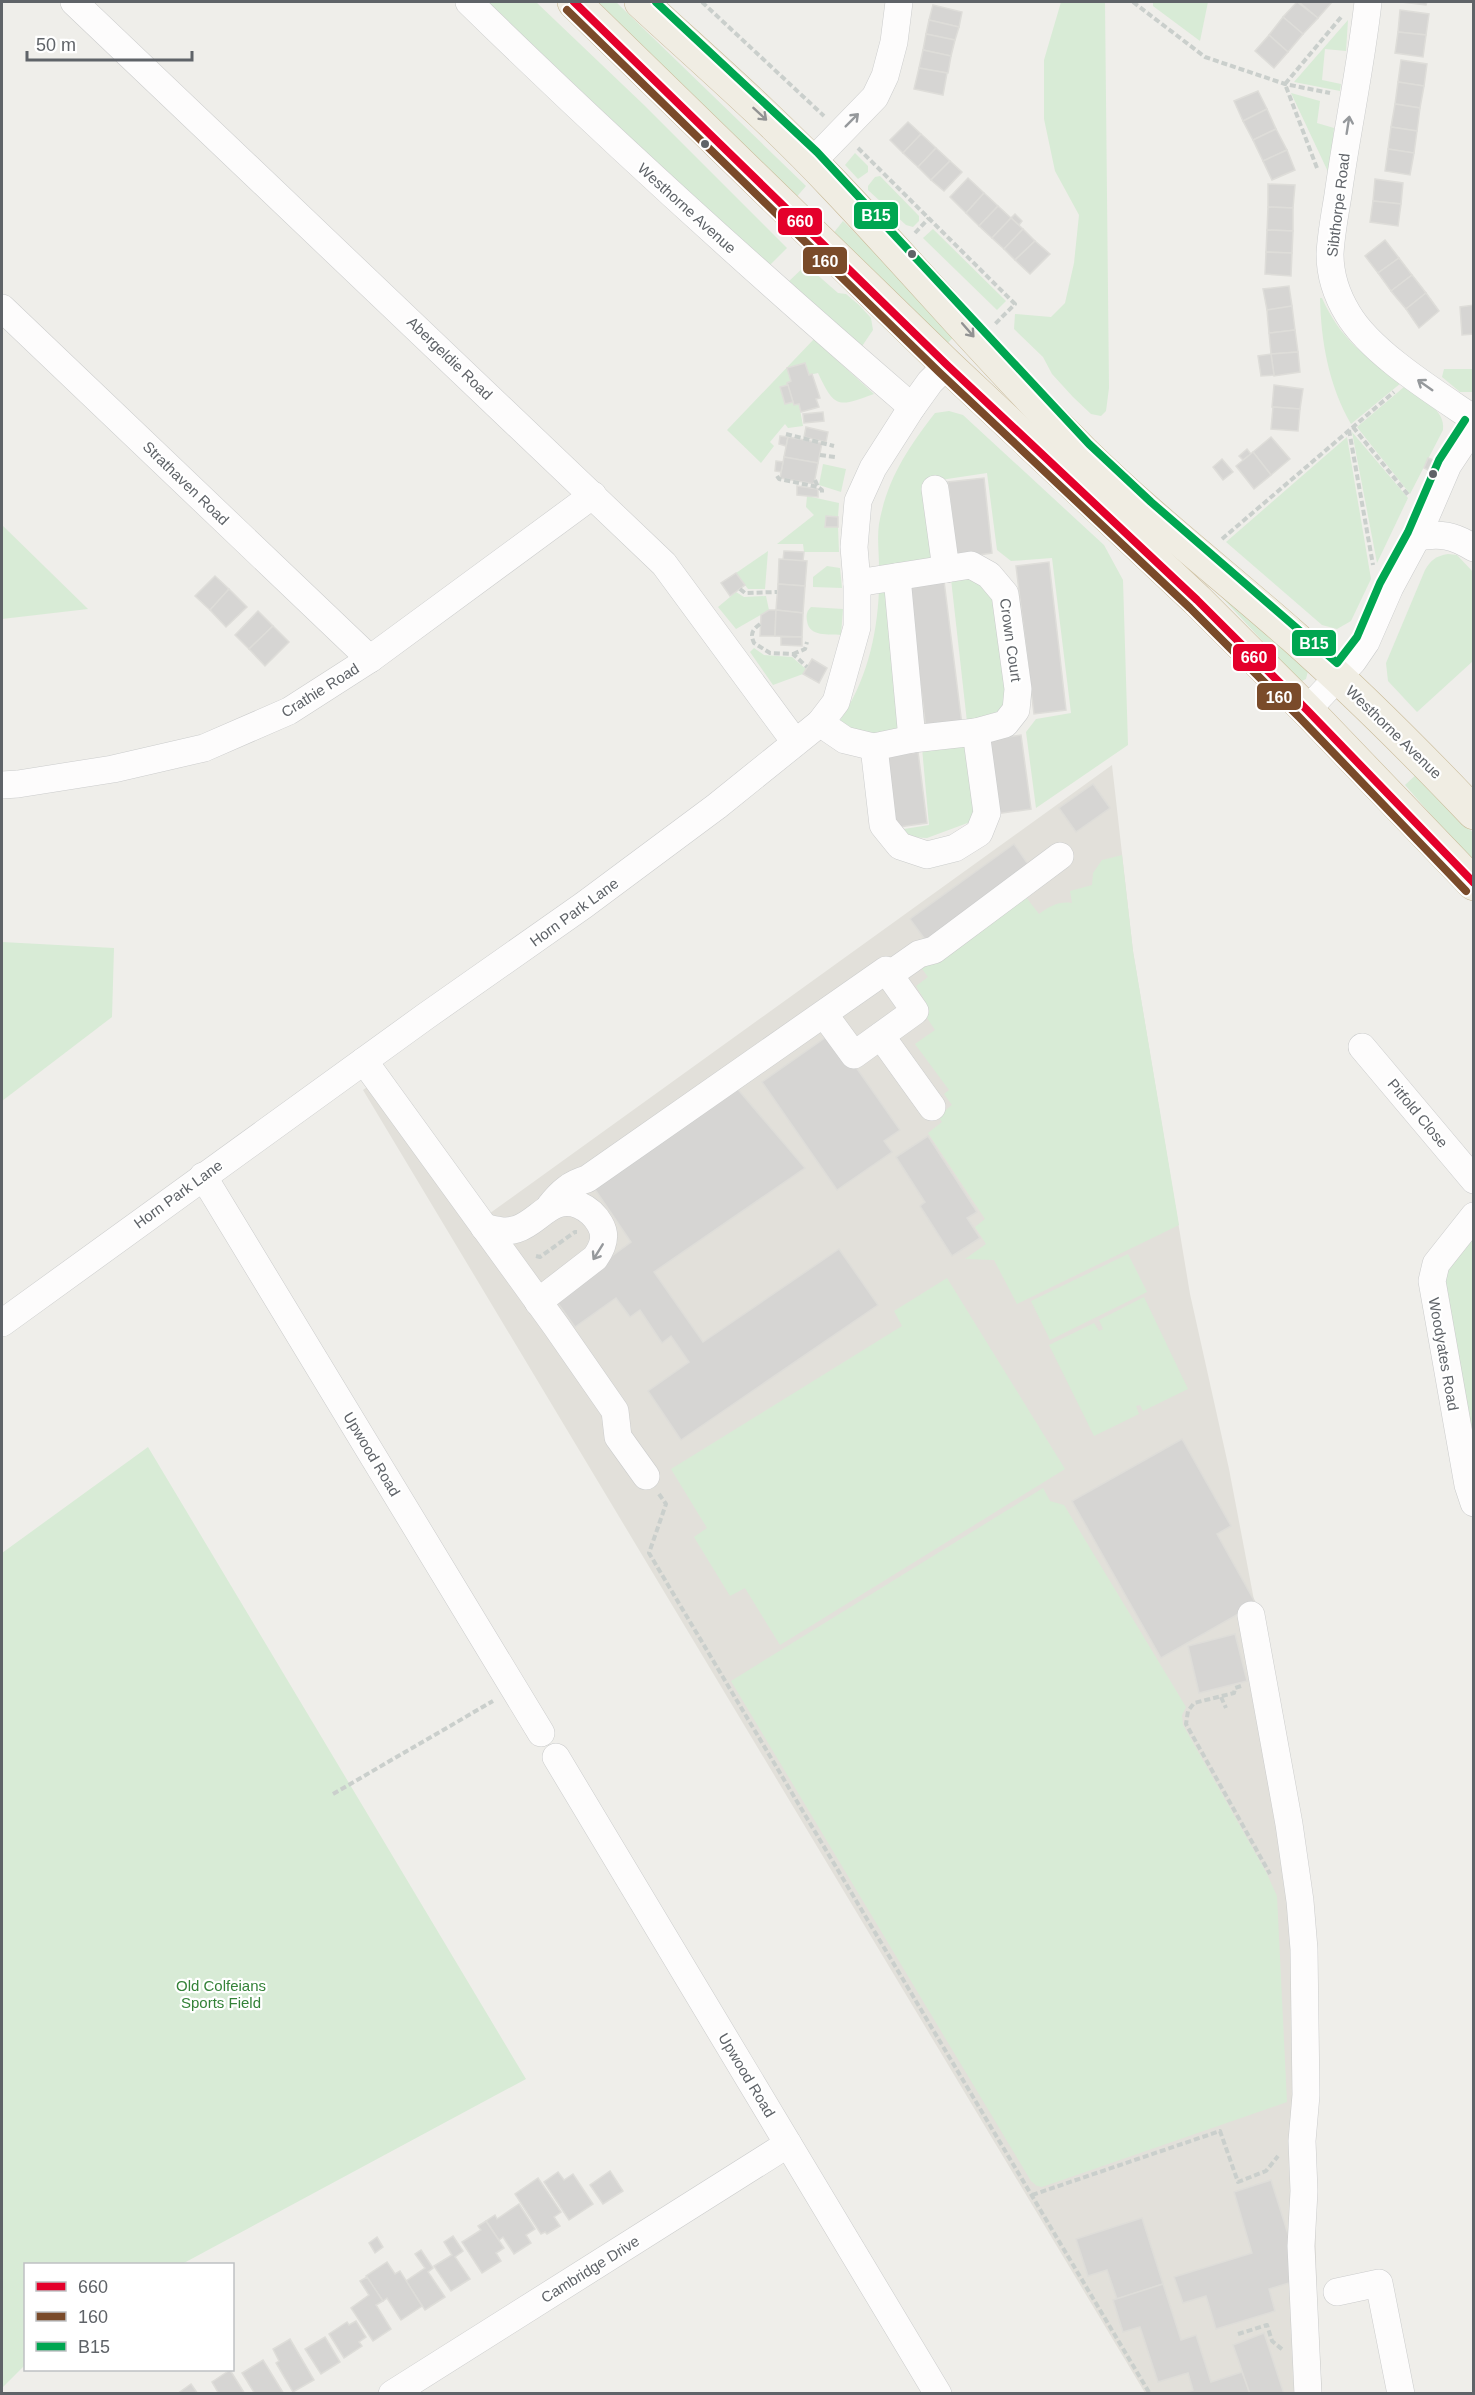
<svg xmlns="http://www.w3.org/2000/svg" width="1475" height="2395" viewBox="0 0 1475 2395" font-family="Arial,sans-serif">
<style>
.education{fill:#e2e0da}
.green{fill:#d8ebd6}
.building{fill:#d6d5d3;stroke:#deddd9;stroke-width:1.5}
.lines{fill:none;stroke-linecap:round;stroke-linejoin:round}
.minor-casing{stroke:#cbcccc;stroke-width:28}
.highway-casing{stroke:#c8b996;stroke-width:34}
.path{stroke:#cacfcc;stroke-width:4;stroke-dasharray:6 3;stroke-linecap:butt}
.minor{stroke:#fdfcfc;stroke-width:27}
.highway{stroke:#f0ede3;stroke-width:33}
.bus-1-casing{stroke:#fff;stroke-width:12}
.bus-2-casing{stroke:#fff;stroke-width:12}
.bus-3-casing{stroke:#fff;stroke-width:12}
.bus-1{stroke:#e4002b;stroke-width:8}
.bus-2{stroke:#7a4b2a;stroke-width:8}
.bus-3{stroke:#00a651;stroke-width:8}
.oneway{stroke:#929393}
.oneway2{stroke:#96999c}
.bus-dot{fill:#5f6368;stroke:#fff;stroke-width:2}
.labels{text-anchor:middle;dominant-baseline:central;stroke-width:4.5;stroke-linejoin:round;paint-order:stroke}
.street-label{font-size:15px;fill:#5f6368;stroke:#fff}
.park-label{font-size:15px;fill:#348238;stroke:#fff}
.line-badge{stroke:#fff;stroke-width:2}
.badge-label{font-size:16px;text-anchor:middle;font-weight:bold;fill:#fff}
</style>
<rect width="100%" height="100%" fill="#efeeea"/>
<polygon class="education" points="1112,765 1133,951 1190,1294 1229,1469 1286,1768 1314,2175 1317,2298 1322,2393 1145,2393 363,1090 386,1074 486,1216"/>
<g class="green">
<polygon points="487,2 536,2 644,105 787,248 769,266 716,218"/>
<polygon points="587,2 616,2 806,186 794,200"/>
<polygon points="1061,2 1105,2 1109,388 1106,411 1101,416 1091,414 1073,397 1052,374 1043,357 1014,329 1015,314 1051,317 1065,303 1074,263 1079,215 1055,171 1044,119 1044,60"/>
<polygon points="1153,2 1208,2 1200,41 1153,6"/>
<polygon points="1348,20 1346,51 1325,49 1322,80 1341,84 1340,91 1294,82"/>
<polygon points="1291,93 1320,101 1317,123 1334,128 1330,176"/>
<polygon points="855,153 868,166 868,172 858,179 845,165"/>
<polygon points="880,176 919,216 919,221 913,227 906,225 868,190 868,186 875,177"/>
<polygon points="843,221 957,333 947,344 832,235"/>
<polygon points="933,229 1006,301 997,310 923,238"/>
<polygon points="806,265 838,293 846,294 859,305 871,318 873,330 858,352 786,284"/>
<path d="M1320,298h2c18,41 44,59 79,85l-50,41c-22,-38 -30,-82 -31,-126z"/>
<path d="M814,339l60,55c-36,13 -39,15 -56,-21l-9,2 -4,-12 -18,5 4,13 -3,2v2l-7,3 4,16 8,-2 1,3 5,-1 4,22 -15,2 -3,-4 -15,18 4,4 -13,17 -34,-33z"/>
<polygon points="1444,369 1473,369 1473,392 1460,392 1442,377"/>
<path d="M1404,387c15,10 42,22 39,43l-33,64 -53,-67z"/>
<path d="M949,411l14,4 141,130 19,35 5,165 -92,63 -10,-76 10,-13 35,-6 -19,-155 -41,3 -14,-11 -10,-77 -60,9 8,79 -56,5c0,-14 -2,-28 0,-42 8,-45 29,-76 56,-111z"/>
<polygon points="1352,432 1408,498 1377,563"/>
<polygon points="1347,437 1371,579 1351,621 1337,629 1322,625 1226,542"/>
<polygon points="823,464 846,469 841,492 819,485"/>
<polygon points="807,496 839,503 838,517 826,516 825,527 838,527 839,552 804,552 803,544 777,544 814,515 806,507"/>
<polygon points="2,525 88,609 2,619"/>
<polygon points="768,551 765,589 748,589 736,573"/>
<path d="M1448,554l9,1 16,17v89l-56,51 -29,-31 -2,-18 39,-93c6,-10 11,-14 23,-16z"/>
<polygon points="827,566 840,568 842,588 813,587 813,577"/>
<polygon points="974,577 996,603 1009,691 1001,710 993,718 967,722 951,579"/>
<path d="M885,588l16,144 -28,6 -34,-16c27,-40 38,-84 40,-132z"/>
<polygon points="1220,591 1308,671 1306,679 1302,681 1296,677 1218,593"/>
<polygon points="736,592 744,597 766,596 769,610 736,629 718,607"/>
<path d="M811,607l32,2 -2,26c-12,-1 -32,2 -34,-14 -1,-7 0,-10 4,-14z"/>
<polygon points="754,648 764,655 792,657 806,669 803,674 773,685 750,652"/>
<polygon points="969,740 980,802 973,821 927,838 907,837 904,829 929,825 922,748"/>
<polygon points="1418,773 1473,833 1473,863 1405,785"/>
<path d="M1122,855l11,96 46,274 -162,79 -23,-44 -29,-1 21,-15 -11,-17 10,-8 -57,-86 14,-11 -4,-6 14,-11 -8,-11 5,-4 -34,-46 20,-14 -16,-24 6,-5 -9,-15 12,-9 -8,-11 102,-74 17,22c11,-8 20,-13 33,-11l-2,-12 22,-6 1,-12 9,-13z"/>
<polygon points="2,942 114,948 112,1017 2,1101"/>
<polygon points="1473,1238 1473,1437 1444,1273"/>
<polygon points="1128,1254 1147,1292 1050,1340 1031,1301"/>
<polygon points="947,1278 1065,1469 780,1645 745,1588 730,1596 694,1537 707,1528 671,1469 902,1326 894,1311"/>
<polygon points="1144,1297 1188,1389 1143,1411 1140,1405 1136,1406 1139,1414 1094,1436 1049,1345 1094,1323 1099,1331 1103,1329 1099,1320"/>
<polygon points="148,1447 526,2079 182,2264 26,2264 25,2365 2,2388 2,1553"/>
<polygon points="1043,1488 1050,1501 1064,1505 1186,1707 1182,1715 1183,1725 1266,1872 1277,1896 1287,2102 1042,2187 1037,2186 1031,2181 731,1681"/>
</g>
<g class="building">
<polygon points="1297,2 1318,18 1303,34 1283,17"/>
<polygon points="1299,2 1332,2 1318,18"/>
<polygon points="1401,2 1427,2 1426,5"/>
<polygon points="933,5 962,12 959,27 929,20"/>
<polygon points="1400,10 1429,14 1426,35 1398,32"/>
<polygon points="1283,17 1303,34 1288,52 1269,35"/>
<polygon points="929,20 959,27 955,40 926,34"/>
<polygon points="1398,32 1426,35 1423,57 1395,53"/>
<polygon points="926,34 955,40 951,56 923,50"/>
<polygon points="1269,35 1288,52 1274,68 1255,51"/>
<polygon points="923,50 951,56 948,73 919,68"/>
<polygon points="1401,60 1427,64 1424,86 1398,82"/>
<polygon points="919,68 947,73 943,95 914,89"/>
<polygon points="1398,82 1424,86 1420,108 1395,104"/>
<polygon points="1258,91 1267,109 1243,121 1234,101"/>
<polygon points="1395,104 1420,108 1417,131 1391,127"/>
<polygon points="1267,109 1276,129 1253,140 1243,121"/>
<polygon points="908,122 921,134 903,153 890,140"/>
<polygon points="1391,127 1417,131 1414,153 1388,149"/>
<polygon points="1276,129 1287,150 1263,161 1253,140"/>
<polygon points="921,134 936,148 918,167 903,153"/>
<polygon points="936,148 950,161 931,180 918,167"/>
<polygon points="1388,149 1414,153 1410,175 1385,171"/>
<polygon points="1287,150 1295,170 1272,180 1263,161"/>
<polygon points="950,161 962,172 944,191 931,180"/>
<polygon points="968,178 984,193 966,213 950,197"/>
<polygon points="1375,179 1403,183 1401,204 1373,201"/>
<polygon points="1268,184 1295,185 1293,208 1268,207"/>
<polygon points="984,193 998,206 979,226 966,213"/>
<polygon points="1373,201 1401,204 1398,226 1370,222"/>
<polygon points="998,206 1011,218 992,238 979,226"/>
<polygon points="1268,207 1293,208 1293,231 1267,230"/>
<polygon points="1015,214 1022,221 1019,225 1011,218"/>
<polygon points="1011,218 1023,229 1004,249 992,238"/>
<polygon points="1023,229 1035,241 1015,260 1004,249"/>
<polygon points="1267,230 1293,231 1292,253 1266,252"/>
<polygon points="1385,240 1399,258 1378,273 1365,256"/>
<polygon points="1035,241 1050,254 1030,274 1015,260"/>
<polygon points="1266,252 1292,253 1291,276 1265,274"/>
<polygon points="1399,258 1412,275 1391,291 1378,273"/>
<polygon points="1412,275 1426,293 1406,309 1391,291"/>
<polygon points="1289,286 1292,306 1267,310 1263,289"/>
<polygon points="1426,293 1439,311 1419,328 1406,309"/>
<polygon points="1474,305 1474,334 1462,335 1460,307"/>
<polygon points="1292,306 1295,330 1269,333 1267,310"/>
<polygon points="1295,330 1298,352 1271,354 1269,333"/>
<polygon points="1298,352 1300,372 1274,376 1271,354"/>
<polygon points="1271,354 1274,375 1261,376 1258,356"/>
<polygon points="805,363 809,375 812,374 820,398 816,399 819,407 801,412 799,404 794,405 793,402 787,383 791,381 787,368"/>
<polygon points="788,385 793,402 785,404 780,387"/>
<polygon points="1274,385 1303,389 1300,409 1272,407"/>
<polygon points="1273,407 1300,409 1298,431 1271,429"/>
<polygon points="823,412 824,421 804,423 803,414"/>
<polygon points="806,427 828,432 826,442 804,437"/>
<polygon points="780,436 788,437 786,446 779,444"/>
<polygon points="788,437 822,443 818,463 784,457"/>
<polygon points="1271,437 1290,459 1271,475 1253,452"/>
<polygon points="1247,449 1251,454 1243,460 1239,456"/>
<polygon points="1253,452 1271,475 1254,489 1236,466"/>
<polygon points="784,457 818,463 814,484 780,478"/>
<polygon points="1428,458 1433,460 1428,470 1424,468"/>
<polygon points="1222,459 1233,472 1223,480 1213,467"/>
<polygon points="776,461 783,462 781,472 775,471"/>
<polygon points="984,478 992,553 957,558 948,482"/>
<polygon points="797,486 818,489 818,497 797,495"/>
<polygon points="826,516 838,517 838,527 825,527"/>
<polygon points="784,551 804,552 803,561 783,560"/>
<polygon points="779,559 807,561 805,586 778,584"/>
<polygon points="1049,562 1066,710 1034,714 1016,566"/>
<polygon points="736,573 745,585 730,596 721,583"/>
<polygon points="215,576 229,589 210,610 195,596"/>
<polygon points="944,581 962,725 926,729 908,585"/>
<polygon points="778,584 805,586 803,613 776,610"/>
<polygon points="229,589 247,607 226,627 210,610"/>
<polygon points="769,610 776,610 775,636 760,636 761,615"/>
<polygon points="776,610 803,613 802,637 775,636"/>
<polygon points="258,611 273,626 249,649 235,635"/>
<polygon points="273,626 289,642 265,666 249,649"/>
<polygon points="781,637 802,637 802,646 781,645"/>
<polygon points="812,659 827,668 819,683 803,674"/>
<polygon points="1021,735 1031,809 996,814 986,740"/>
<polygon points="918,752 927,823 892,828 883,757"/>
<polygon points="1093,784 1110,808 1076,832 1059,808"/>
<polygon points="1014,844 1032,870 929,945 910,919"/>
<polygon points="832,1033 900,1130 884,1141 892,1152 837,1190 762,1082"/>
<polygon points="735,1086 805,1168 654,1272 703,1342 839,1249 878,1305 681,1440 648,1391 689,1362 671,1336 662,1343 640,1310 630,1317 616,1298 575,1327 554,1298 631,1242 592,1185"/>
<polygon points="928,1136 977,1212 967,1218 980,1238 952,1256 920,1206 925,1202 896,1157"/>
<polygon points="1182,1439 1231,1526 1217,1534 1256,1604 1161,1658 1072,1501"/>
<polygon points="1235,1634 1247,1681 1199,1693 1188,1646"/>
<polygon points="610,2171 623,2191 603,2204 590,2185"/>
<polygon points="558,2172 564,2180 573,2174 593,2204 569,2220 544,2182"/>
<polygon points="538,2178 561,2212 554,2217 560,2226 547,2234 545,2232 541,2234 515,2194"/>
<polygon points="1271,2180 1302,2279 1269,2289 1275,2311 1216,2329 1206,2296 1183,2303 1174,2277 1252,2253 1234,2192"/>
<polygon points="519,2204 535,2229 526,2235 531,2243 514,2254 503,2237 499,2240 486,2221 495,2215 497,2219"/>
<polygon points="1142,2218 1163,2284 1117,2299 1107,2270 1088,2276 1076,2239"/>
<polygon points="486,2221 504,2248 496,2253 501,2261 482,2273 462,2242 481,2230 478,2226"/>
<polygon points="453,2236 463,2251 455,2257 470,2279 451,2291 434,2266 452,2255 444,2242"/>
<polygon points="377,2237 383,2247 375,2253 369,2243"/>
<polygon points="421,2250 433,2268 428,2272 445,2297 425,2310 406,2281 425,2268 415,2254"/>
<polygon points="387,2262 395,2274 400,2271 422,2306 401,2320 387,2298 383,2301 366,2276"/>
<polygon points="367,2277 383,2301 376,2305 391,2329 373,2341 351,2308 369,2295 360,2281"/>
<polygon points="1163,2284 1181,2340 1196,2335 1211,2382 1242,2372 1250,2394 1182,2394 1193,2390 1188,2373 1158,2382 1140,2327 1123,2332 1113,2300"/>
<polygon points="356,2321 366,2337 359,2342 362,2346 344,2358 329,2334 347,2322 349,2325"/>
<polygon points="1264,2333 1284,2394 1250,2394 1233,2345"/>
<polygon points="325,2337 340,2362 321,2374 305,2349"/>
<polygon points="290,2339 314,2380 293,2392 276,2363 279,2361 273,2349"/>
<polygon points="263,2360 284,2394 255,2394 242,2373"/>
<polygon points="230,2370 245,2394 219,2394 212,2382"/>
<polygon points="191,2384 198,2394 177,2394"/>
</g>
<g class="lines">
<defs>
<g id="minor">
<polyline points="74,2 664,564 795,742"/>
<path d="M469,2c143,140 291,274 443,405"/>
<path d="M1368,2c-7,64 -21,128 -30,193 -3,19 -7,39 -8,59 0,21 7,42 18,60 23,39 88,79 126,105"/>
<polyline points="812,162 875,97 885,76 894,42 899,2"/>
<polyline points="2,308 370,659"/>
<polyline points="935,489 946,569"/>
<path d="M1417,537c24,-4 36,-2 57,11"/>
<polyline points="897,577 912,739"/>
<polyline points="1307,710 1353,661 1366,642 1390,587 1417,537 1448,465 1474,426"/>
<polyline points="820,723 845,740 874,747 912,739 976,732 1005,724 1016,710 1018,689 1005,594 989,575 971,565 857,583"/>
<polyline points="874,747 883,825 900,846 927,855 955,848 979,833 987,813 976,732"/>
<polyline points="2,785 18,784 113,769 204,748 289,711 370,659 593,495"/>
<polyline points="889,975 919,954 934,950 1060,856"/>
<polyline points="881,1036 932,1107"/>
<polyline points="1362,1047 1474,1180"/>
<polyline points="364,1061 556,1326 615,1411 618,1437 646,1476"/>
<polyline points="203,1176 541,1733"/>
<path d="M550,1206c11,-14 20,-22 37,-27l299,-209 29,41 -61,44 -30,-41"/>
<polyline points="1474,1216 1436,1264 1432,1281 1468,1485 1474,1503"/>
<path d="M484,1227c11,3 22,6 33,2 22,-7 35,-35 62,-24 9,4 16,10 21,19 7,12 3,23 -5,34l-57,44"/>
<polyline points="2,1323 426,1016 584,905 717,806 820,723 836,702 857,627 857,583 854,547 858,501 873,468 912,407 930,382 947,365"/>
<polyline points="1251,1615 1289,1824 1300,1901 1304,1949 1306,2095 1302,2141 1304,2191 1301,2246 1308,2394"/>
<polyline points="556,1757 938,2394"/>
<polyline points="1337,2292 1379,2283 1401,2394"/>
<polyline points="392,2394 788,2144"/>
</g>
<g id="highway">
<polyline points="574,2 947,365 1197,600 1307,710 1474,884"/>
<path d="M641,2c64,59 131,117 191,181 85,89 164,183 251,269 67,66 141,123 211,185 63,56 122,115 180,176"/>
</g>
</defs>
<use href="#minor" class="minor-casing"/>
<use href="#highway" class="highway-casing"/>
<g class="path">
<polyline points="702,2 824,116"/>
<polyline points="1133,2 1205,57 1285,84 1330,93"/>
<polyline points="858,148 1015,304 995,324"/>
<polyline points="1317,168 1285,84 1342,16"/>
<polyline points="915,233 929,218"/>
<polyline points="1353,427 1409,496"/>
<polyline points="1349,430 1373,565"/>
<polyline points="786,434 834,446"/>
<polyline points="820,455 835,457"/>
<polyline points="777,476 779,479 818,487"/>
<polyline points="815,480 818,487 822,490 822,494"/>
<polyline points="1222,539 1394,392"/>
<polyline points="740,589 745,593 777,592"/>
<path d="M760,624c-8,6 -10,10 -6,19l16,10 23,1 14,13"/>
<polyline points="793,654 805,649 807,642"/>
<polyline points="536,1256 540,1257 575,1232 577,1232"/>
<polyline points="659,1494 666,1504 649,1553 1150,2394"/>
<polyline points="1241,1686 1235,1688 1234,1693 1194,1703 1188,1711 1186,1724 1270,1874"/>
<polyline points="1221,1697 1226,1708"/>
<polyline points="333,1794 493,1701"/>
<polyline points="1032,2195 1220,2131 1238,2182 1266,2171 1278,2156"/>
<polyline points="1238,2334 1267,2325 1272,2341 1283,2350"/>
</g>
<use href="#minor" class="minor"/>
<use href="#highway" class="highway"/>
<defs>
<polyline id="bus-1" points="574,2 947,365 1197,600 1307,710 1474,883"/>
<polyline id="bus-2" points="567,10 940,373 1190,608 1299,717 1466,891"/>
<polyline id="bus-3" points="656,2 817,152 1089,444 1151,502 1337,663 1357,637 1380,583 1408,532 1439,460 1465,420"/>
</defs>
<use href="#bus-1" class="bus-1-casing"/>
<use href="#bus-2" class="bus-2-casing"/>
<use href="#bus-3" class="bus-3-casing"/>
<use href="#bus-1" class="bus-1"/>
<use href="#bus-2" class="bus-2"/>
<use href="#bus-3" class="bus-3"/>
</g>
<defs><path id="oneway-shaft" d="M-6 0H5M1.5-3L5.5 0L1.5 3" fill="none" stroke-width="1.6" stroke-linecap="round" stroke-linejoin="round" transform="scale(1.5)"/></defs>
<g class="oneway">
<use href="#oneway-shaft" transform="translate(760 114) rotate(43)"/>
<use href="#oneway-shaft" transform="translate(968 330) rotate(49)"/>
</g>
<g class="oneway2">
<use href="#oneway-shaft" transform="translate(852 120) rotate(-45)"/>
<use href="#oneway-shaft" transform="translate(1348 125) rotate(-81)"/>
<use href="#oneway-shaft" transform="translate(1425 385) rotate(-145)"/>
<use href="#oneway-shaft" transform="translate(598 1252) rotate(122)"/>
</g>
<g class="bus-dot">
<circle cx="705" cy="144" r="5"/>
<circle cx="912" cy="254" r="5"/>
<circle cx="1433" cy="474" r="5"/>
</g>
<g class="labels">
<g class="street-label">
<text transform="translate(1338 205) rotate(-83)">Sibthorpe Road</text>
<text transform="translate(687 208) rotate(42)">Westhorne Avenue</text>
<text transform="translate(450 358) rotate(44)">Abergeldie Road</text>
<text transform="translate(186 483) rotate(44)">Strathaven Road</text>
<text transform="translate(1011 640) rotate(82)">Crown Court</text>
<text transform="translate(320 690) rotate(-32)">Crathie Road</text>
<text transform="translate(1394 732) rotate(44)">Westhorne Avenue</text>
<text transform="translate(574 912) rotate(-36)">Horn Park Lane</text>
<text transform="translate(1418 1113) rotate(50)">Pitfold Close</text>
<text transform="translate(178 1194) rotate(-36)">Horn Park Lane</text>
<text transform="translate(1444 1354) rotate(80)">Woodyates Road</text>
<text transform="translate(372 1454) rotate(59)">Upwood Road</text>
<text transform="translate(747 2075) rotate(59)">Upwood Road</text>
<text transform="translate(590 2269) rotate(-32)">Cambridge Drive</text>
</g>
<g class="park-label">
<text x="221" y="1985">Old Colfeians<tspan x="221" dy="17">Sports Field</tspan></text>
</g>
</g>
<g class="line-badge">
<rect x="853" y="201" width="46" height="29" rx="6" fill="#00a651"/>
<rect x="777" y="207" width="46" height="29" rx="6" fill="#e4002b"/>
<rect x="802" y="246" width="46" height="29" rx="6" fill="#7a4b2a"/>
<rect x="1291" y="629" width="46" height="28" rx="6" fill="#00a651"/>
<rect x="1232" y="643" width="45" height="29" rx="6" fill="#e4002b"/>
<rect x="1256" y="682" width="46" height="29" rx="6" fill="#7a4b2a"/>
</g>
<g class="badge-label">
<text x="876" y="221">B15</text>
<text x="800" y="227">660</text>
<text x="825" y="267">160</text>
<text x="1314" y="649">B15</text>
<text x="1254" y="663">660</text>
<text x="1279" y="703">160</text>
</g>
<rect width="1475" height="2395" fill="none" stroke="#5f6368" stroke-width="6"/>
<rect x="24" y="2263" width="210" height="108" fill="#ffffff" stroke="#bfc1c3" stroke-width="1.5"/>
<rect x="36" y="2282" width="30" height="9" fill="#e4002b" stroke="#bfc1c3" stroke-width="1.5"/>
<text x="78" y="2293" font-size="18" fill="#5f6368">660</text>
<rect x="36" y="2312" width="30" height="9" fill="#7a4b2a" stroke="#bfc1c3" stroke-width="1.5"/>
<text x="78" y="2323" font-size="18" fill="#5f6368">160</text>
<rect x="36" y="2342" width="30" height="9" fill="#00a651" stroke="#bfc1c3" stroke-width="1.5"/>
<text x="78" y="2353" font-size="18" fill="#5f6368">B15</text>
<path d="M27 51v9h165v-9" fill="none" stroke="#5f6368" stroke-width="3"/>
<text x="36" y="51" font-size="18" fill="#5f6368" stroke="#ffffff" stroke-width="4.5" paint-order="stroke">50 m</text>
</svg>
